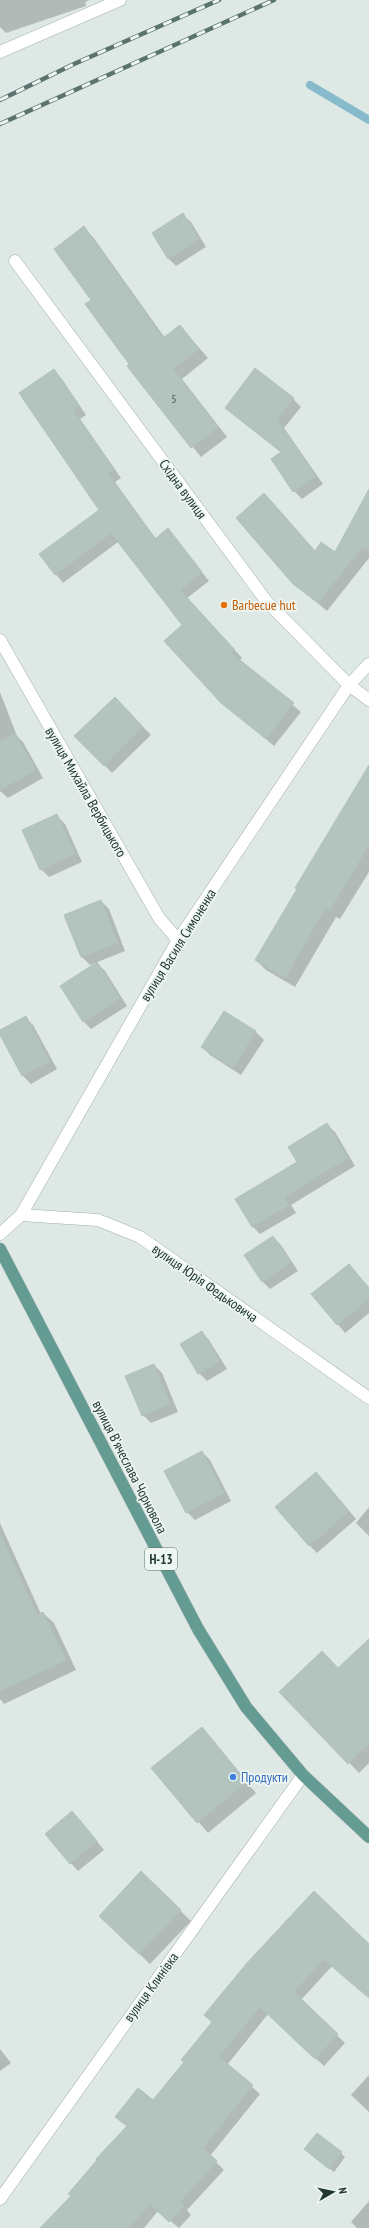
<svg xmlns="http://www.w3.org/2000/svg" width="369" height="2228" viewBox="0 0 369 2228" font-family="'PT Sans Narrow',sans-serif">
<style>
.shadow{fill:#0003}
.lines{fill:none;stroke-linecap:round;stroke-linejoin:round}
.stream{stroke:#87bbcc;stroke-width:8}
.building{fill:#b3c3be;stroke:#b1c2bc}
.minor-casing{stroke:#a1b0ac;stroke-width:13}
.major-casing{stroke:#bcc3c2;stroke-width:13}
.minor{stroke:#fff;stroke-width:12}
.major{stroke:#649c93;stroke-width:12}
.rail-casing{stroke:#5a736f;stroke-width:4.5}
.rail{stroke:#eef6f2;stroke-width:3;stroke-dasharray:9;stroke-linecap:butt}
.food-dot{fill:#e8710a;stroke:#eef6f2;stroke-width:1.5}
.shop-dot{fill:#3f7fe0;stroke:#eef6f2;stroke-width:1.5}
.labels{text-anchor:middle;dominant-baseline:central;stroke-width:3.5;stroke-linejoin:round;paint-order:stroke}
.number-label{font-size:12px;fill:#455a56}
.shield{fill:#eef6f2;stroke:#5e706c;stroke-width:1}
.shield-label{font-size:13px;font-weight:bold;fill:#203733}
.street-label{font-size:14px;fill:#203733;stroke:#eef6f2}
.food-label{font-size:14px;fill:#c56008;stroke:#eef6f2;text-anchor:start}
.shop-label{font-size:14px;fill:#366cbe;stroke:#eef6f2;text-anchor:start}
</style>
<rect width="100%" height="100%" fill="#dee9e5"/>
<g class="shadow">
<polygon points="0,0 90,0 85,2 86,6 6,33 0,27"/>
<polygon points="183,215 191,222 206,247 176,266 168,258"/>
<polygon points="84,228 93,237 165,338 180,326 208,358 182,379 227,437 201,457 128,366 130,365 93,300"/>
<polygon points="54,371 62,379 86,415 80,419 121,478 115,482 156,539 168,530 209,581 187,598 242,658 239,661 301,712 274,746 222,702 183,625 118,542 63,583 40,555 100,510"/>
<polygon points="293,399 301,407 284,428 323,484 302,499 294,491 282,453 227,408"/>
<polygon points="369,490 369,558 327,611 294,583 315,551 335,554"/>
<polygon points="0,692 17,736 23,742 43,778 8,798 0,791"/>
<polygon points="115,698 151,735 112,773 76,736"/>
<polygon points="369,767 369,872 340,919 336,917 295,987 266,970 256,960 298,890 296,888"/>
<polygon points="57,816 65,824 82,862 49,877 41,869"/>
<polygon points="101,901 109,909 125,951 90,965 82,957 65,915"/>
<polygon points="97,963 105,971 127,1006 91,1029 83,1021"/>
<polygon points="224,1012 256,1032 264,1040 241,1075 210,1055 202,1047"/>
<polygon points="25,1017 33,1025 57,1069 31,1084 23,1076 0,1033 0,1031"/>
<polygon points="327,1125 335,1132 355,1166 291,1205 296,1213 260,1234 252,1226"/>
<polygon points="273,1237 281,1245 298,1271 270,1289 262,1281"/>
<polygon points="349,1265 369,1288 369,1313 345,1333 313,1295"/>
<polygon points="202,1332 209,1340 227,1369 207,1381 199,1373"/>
<polygon points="154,1365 162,1373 178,1412 151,1423 143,1415"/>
<polygon points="202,1452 210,1460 231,1501 195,1520 187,1512"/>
<polygon points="324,1481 356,1519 317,1553 309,1545"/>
<polygon points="369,1507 369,1536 356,1523"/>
<polygon points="0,1523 41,1614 43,1613 54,1623 76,1670 4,1704 0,1699"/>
<polygon points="369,1641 369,1763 359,1773 281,1692 338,1669"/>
<polygon points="201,1728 256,1793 208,1833 153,1768"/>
<polygon points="80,1820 104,1850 78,1871 71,1863"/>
<polygon points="141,1873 191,1921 150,1964 110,1926"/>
<polygon points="369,1946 369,1997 332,1966 301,2000 345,2043 324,2066 268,2014 227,2065 260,2094 210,2156 224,2170 187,2210 191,2215 179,2228 158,2211 144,2228 42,2228 72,2197 128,2127 117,2117 153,2101 185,2063 213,2022 248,1963"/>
<polygon points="0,2049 11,2063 0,2071"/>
<polygon points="369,2075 369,2112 351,2095"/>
<polygon points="305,2149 341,2153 345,2157 334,2172"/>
<polygon points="369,2201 369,2228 357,2228 351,2222"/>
</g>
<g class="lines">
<polyline class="stream" points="310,85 369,120"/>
</g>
<g class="building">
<polygon points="183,213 199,239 168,259 152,233"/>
<polygon points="84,226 163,338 180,325 199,349 173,369 218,427 191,448 127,366 129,364 85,304 91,300 54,249"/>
<polygon points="255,368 294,398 277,419 316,476 293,492 271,459 281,452 225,408"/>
<polygon points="54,369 79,406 73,410 114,469 108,474 155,539 168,528 202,572 180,590 235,650 231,653 294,703 266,739 221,703 164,641 182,625 111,533 55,575 39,554 99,510 19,393"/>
<polygon points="369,489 369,551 362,547 318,603 293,584 236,518 264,493 315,551 321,542 335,552"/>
<polygon points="115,697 143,727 104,766 74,736"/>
<polygon points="15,733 36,770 0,790 0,741"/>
<polygon points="369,765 369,845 330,910 326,907 285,978 255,960 297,889 295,888"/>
<polygon points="57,814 75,854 40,870 22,830"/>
<polygon points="101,900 118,943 81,957 64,915"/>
<polygon points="97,962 120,998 83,1022 60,986"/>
<polygon points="224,1011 256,1031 233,1068 201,1047"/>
<polygon points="26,1016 50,1061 22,1076 0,1035 0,1030"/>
<polygon points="327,1123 348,1158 284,1197 289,1205 252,1227 235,1199 297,1162 288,1147"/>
<polygon points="273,1236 291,1262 262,1282 244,1255"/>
<polygon points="349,1264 369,1288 369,1299 337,1325 311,1294"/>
<polygon points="202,1331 220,1361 198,1374 180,1344"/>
<polygon points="154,1364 170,1404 142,1416 125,1376"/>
<polygon points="202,1451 224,1493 186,1513 164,1471"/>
<polygon points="316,1472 349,1511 309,1546 275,1507"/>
<polygon points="0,1534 37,1615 43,1612 66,1660 0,1691"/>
<polygon points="369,1639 369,1744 348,1764 279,1692 322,1651 338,1668"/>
<polygon points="202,1727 247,1782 197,1823 151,1768"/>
<polygon points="72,1811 97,1841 70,1864 45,1834"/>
<polygon points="141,1871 181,1910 139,1954 99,1916"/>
<polygon points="314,1891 369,1944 369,1998 323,1959 294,1992 338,2034 315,2059 260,2007 219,2057 253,2085 203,2148 217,2161 180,2202 184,2206 169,2222 150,2204 129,2228 40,2228 71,2196 68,2194 97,2160 96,2159 127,2126 115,2117 138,2088 153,2100 184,2062 181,2060 212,2022 204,2015 247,1963"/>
<polygon points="317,2133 342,2152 329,2169 304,2149"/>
</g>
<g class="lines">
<defs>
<g id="minor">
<polyline points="0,52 120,0"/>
<polyline points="15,261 267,602 349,685 369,700"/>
<polyline points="0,640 159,918 178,940"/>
<polyline points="21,1215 98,1220 140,1237 369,1398"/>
<polyline points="0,1234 21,1215 178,940 349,685 369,664"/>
<polyline points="0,2199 303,1775"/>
</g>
<polyline id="major" points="0,1249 198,1629 246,1707 303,1775 369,1837"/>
</defs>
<use href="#minor" class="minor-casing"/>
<use href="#major" class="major-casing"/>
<use href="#minor" class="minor"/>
<use href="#major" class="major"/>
<defs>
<g id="rail">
<polyline points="0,100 74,64 219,0"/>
<polyline points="0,124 274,0"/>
</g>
</defs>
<use href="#rail" class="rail-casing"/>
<use href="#rail" class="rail"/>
</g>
<circle class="food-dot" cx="224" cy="605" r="4"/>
<circle class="shop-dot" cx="233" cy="1777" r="4"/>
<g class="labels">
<g class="number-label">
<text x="174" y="398">5</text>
</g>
<rect class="shield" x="145" y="1548" width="32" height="22" rx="3"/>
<g class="shield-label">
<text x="161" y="1559">Н-13</text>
</g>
<g class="street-label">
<text transform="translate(183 489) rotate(54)">Східна вулиця</text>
<text transform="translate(86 792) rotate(60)">вулиця Михайла Вербицького</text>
<text transform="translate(178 945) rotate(-58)">вулиця Василя Симоненка</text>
<text transform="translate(205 1283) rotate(35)">вулиця Юрія Федьковича</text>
<text transform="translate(130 1467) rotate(63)">вулиця Вʼячеслава Чорновола</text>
<text transform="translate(151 1987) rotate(-54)">вулиця Клинівка</text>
</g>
<g class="food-label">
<text x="232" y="605">Barbecue hut</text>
</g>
<g class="shop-label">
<text x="241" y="1777">Продукти</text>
</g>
</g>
<g transform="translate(333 2192) rotate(81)" stroke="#eef6f2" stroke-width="3" paint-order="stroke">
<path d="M0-3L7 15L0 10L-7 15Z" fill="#203733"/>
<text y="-6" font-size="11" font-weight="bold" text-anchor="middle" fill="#203733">N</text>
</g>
</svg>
